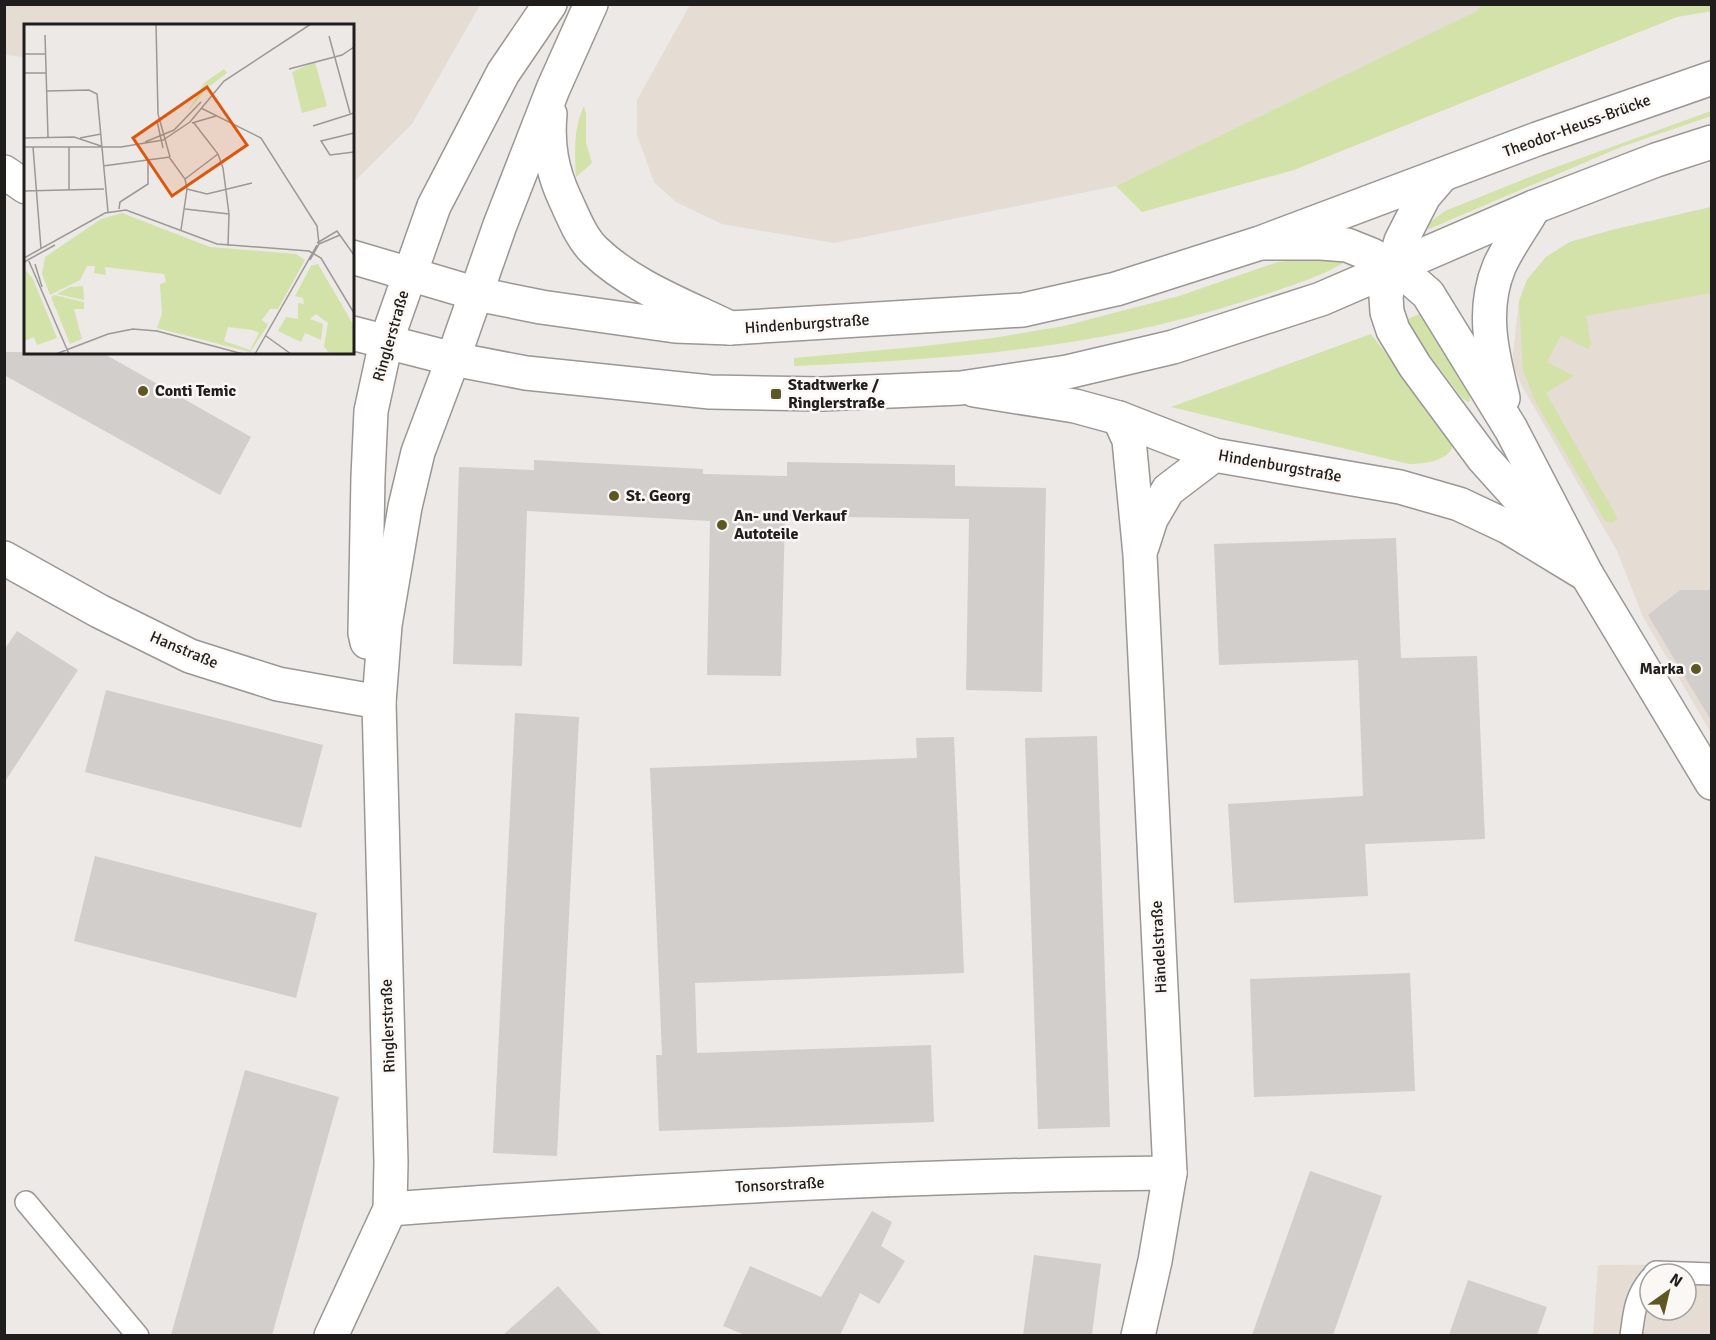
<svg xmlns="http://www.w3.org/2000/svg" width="1716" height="1340" viewBox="0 0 1716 1340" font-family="Signika,sans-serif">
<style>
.built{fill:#e5dcd3;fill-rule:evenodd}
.green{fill:#d2e2a8}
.building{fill:#d1cecb}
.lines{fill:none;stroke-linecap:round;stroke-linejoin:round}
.lane-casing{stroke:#9a9795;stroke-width:24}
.street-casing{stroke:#9a9795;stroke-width:36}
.secondary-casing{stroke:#9a9795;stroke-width:36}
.primary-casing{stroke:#9a9795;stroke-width:36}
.lane{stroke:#fff;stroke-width:21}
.street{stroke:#fff;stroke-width:33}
.secondary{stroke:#fff;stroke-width:33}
.primary{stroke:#fff;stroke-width:33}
.poi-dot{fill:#5d5723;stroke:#faf7f4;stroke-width:2}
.labels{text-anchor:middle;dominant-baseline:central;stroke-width:5;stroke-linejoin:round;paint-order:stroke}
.street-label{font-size:16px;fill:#1f1e1c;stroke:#faf7f4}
.poi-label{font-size:16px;font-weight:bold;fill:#1f1e1c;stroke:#faf7f4;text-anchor:start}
.inset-road{fill:none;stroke:#9b9895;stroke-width:1.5}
.view{fill:#de560d;fill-opacity:0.15;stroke:#de560d;stroke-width:3}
.inset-edge{fill:none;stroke:#1f1e1c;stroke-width:3}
</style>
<rect width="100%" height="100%" fill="#ede9e6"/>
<g class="built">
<polygon points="4,5 5,4 480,5 412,124 353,183 352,26 26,26 25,57 5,55"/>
<polygon points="690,5 1481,5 1477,11 1116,186 834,243 722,224 676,202 654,182 637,135 637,100"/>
<polygon points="1711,207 1711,733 1643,617 1617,551 1522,386 1512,363 1519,301 1527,280 1546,257 1570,242 1612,230"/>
<path d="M1711,1264v71l-118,1 5,-71zM1650,1274h36v36h-36z"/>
</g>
<g class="green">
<polygon points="1481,5 1711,4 1712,11 1677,17 1294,170 1142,212 1116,186 1477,11"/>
<path d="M584,106l2,8v28l6,21 -16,14c-1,-23 -3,-49 8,-71z"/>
<polygon points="1711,111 1711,116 1621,147 1429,229 1426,228 1426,225 1445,211 1537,174"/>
<polygon points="1711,207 1711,293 1586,316 1591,345 1588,349 1561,335 1547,362 1574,376 1546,393 1618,519 1611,523 1605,521 1535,401 1523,370 1519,301 1527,280 1546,257 1570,242 1612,230"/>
<path d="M1317,258l26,2 2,2c-23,15 -70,29 -97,38 -150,49 -298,59 -454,66v-8l121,-11 78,-9 71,-12 115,-30 99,-34z"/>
<path d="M1422,313c12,19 48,68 48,88l-2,1 -6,-4 -53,-70 -4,-8z"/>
<path d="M1371,334l82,108c0,19 -30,22 -44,22l-238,-57z"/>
</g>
<g class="building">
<polygon points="4,352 101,352 251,437 220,495 4,375"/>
<polygon points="534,460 703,469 703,474 787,476 787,462 955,465 955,486 1046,488 1042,692 966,690 969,519 785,516 781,676 707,675 710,521 527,511 522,666 453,664 459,467 534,470"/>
<polygon points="1396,538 1401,658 1477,656 1485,839 1365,844 1368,896 1234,903 1228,804 1363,796 1358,660 1219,665 1214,544"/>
<polygon points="1680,590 1712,590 1712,722 1648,615"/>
<polygon points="17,631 78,670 4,783 4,650"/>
<polygon points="106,690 323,745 301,828 85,772"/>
<polygon points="515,713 579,717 557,1156 493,1153"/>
<polygon points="1097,736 1110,1127 1038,1129 1025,738"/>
<polygon points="954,737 964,973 695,983 697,1053 931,1045 934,1122 659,1131 656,1055 662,1055 650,768 917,758 916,738"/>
<polygon points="95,856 317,913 296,998 74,941"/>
<polygon points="1410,973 1415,1091 1254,1097 1250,979"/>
<polygon points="245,1070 339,1097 272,1335 171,1335"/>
<polygon points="1310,1171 1382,1196 1333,1335 1252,1335"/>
<polygon points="872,1211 892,1222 881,1246 905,1261 879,1304 860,1293 840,1335 745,1335 723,1326 750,1266 821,1297"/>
<polygon points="1034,1255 1101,1264 1092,1335 1023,1335"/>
<polygon points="1468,1280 1547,1307 1537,1335 1449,1335"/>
<polygon points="558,1286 602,1335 503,1335"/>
</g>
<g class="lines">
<defs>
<g id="lane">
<polyline points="26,1202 138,1336"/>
<polyline points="1654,1274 1656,1272 1712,1274"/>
<path d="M1631,1336c3,-23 4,-39 19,-57"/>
</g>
<g id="street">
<polyline points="1119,418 1129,440 1140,555 1170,1173 1155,1261 1138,1336"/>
<polyline points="1142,547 1151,519 1168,490 1214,455"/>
<polyline points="4,558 99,611 190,656 278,684 379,702"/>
<polyline points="367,642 365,633 368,477 371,411 386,342"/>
<path d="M390,1209c260,-19 520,-34 780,-36"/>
<polyline points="331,1336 390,1209 391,1162 379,702 385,625 405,507 418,452 453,359"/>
</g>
<g id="secondary">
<path d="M550,114c-3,31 2,57 15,85 8,17 16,39 30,52 36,35 90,55 135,77"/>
<polyline points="1442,175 1424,196 1401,241 1389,281 1386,297 1387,312 1393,330 1415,366 1483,458 1554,537"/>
<polyline points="1263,243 1321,243 1347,245 1372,255 1405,274 1428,294 1511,429 1587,575 1712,783"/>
<polyline points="386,342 434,206 503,73 550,4"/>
<polyline points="453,359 500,225 553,89 591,4"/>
<polyline points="974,390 1075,406 1119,418 1214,455 1400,487 1459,504 1508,527 1587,575"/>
<path d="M1503,398c-11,-44 -22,-87 -4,-131 9,-21 24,-40 35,-60"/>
</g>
<g id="primary">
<polyline points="4,172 26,187"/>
<polyline points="352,257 477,294 541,307 675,326 730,328 1023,310 1116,289 1260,243 1537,139 1712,78"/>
<polyline points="352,333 453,359 526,373 710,392 821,394 961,388 1067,372 1173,347 1321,299 1534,207 1656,160 1712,142"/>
</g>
</defs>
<use href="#lane" class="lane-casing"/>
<use href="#street" class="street-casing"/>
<use href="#secondary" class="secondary-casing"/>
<use href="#primary" class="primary-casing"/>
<use href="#lane" class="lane"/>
<use href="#street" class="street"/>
<use href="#secondary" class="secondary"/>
<use href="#primary" class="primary"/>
</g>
<g class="poi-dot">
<circle cx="143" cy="391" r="6"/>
<rect x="770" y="388" width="12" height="12" rx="3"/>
<circle cx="614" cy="496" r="6"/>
<circle cx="722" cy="525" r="6"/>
<circle cx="1696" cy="669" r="6"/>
</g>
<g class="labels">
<g class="street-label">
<text transform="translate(1577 126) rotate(-20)">Theodor-Heuss-Brücke</text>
<text transform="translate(807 324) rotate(-4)">Hindenburgstraße</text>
<text transform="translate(391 336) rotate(-74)">Ringlerstraße</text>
<text transform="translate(1280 466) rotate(10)">Hindenburgstraße</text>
<text transform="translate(184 650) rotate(23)">Hanstraße</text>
<text transform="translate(1159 947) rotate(-93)">Händelstraße</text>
<text transform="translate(388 1026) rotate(-92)">Ringlerstraße</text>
<text transform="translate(780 1185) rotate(-3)">Tonsorstraße</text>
</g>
<g class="poi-label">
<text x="788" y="385">Stadtwerke /<tspan x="788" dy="18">Ringlerstraße</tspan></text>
<text x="155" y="391">Conti Temic</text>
<text x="626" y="496">St. Georg</text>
<text x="734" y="516">An- und Verkauf<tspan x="734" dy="18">Autoteile</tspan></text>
<text x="1684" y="669" text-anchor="end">Marka</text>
</g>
</g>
<g transform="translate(24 24)">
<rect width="330" height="330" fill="#ede9e6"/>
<path d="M291,38l12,44 -25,7 -10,-41zM200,45l3,4 -21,16 -19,24 17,-30zM98,189l88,34 86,7 9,6 -27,49h-8l-8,11 6,5 -18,27 -93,-24 5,-14 -2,-30 6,-2 -2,-8 -59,-7 1,8 -12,-2 1,-7h-8l-7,14 -30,15 -8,-21 3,-17 56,-38zM204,303l25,3 6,3 -9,17 -26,-9zM294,240l36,62v28l-26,-2 -4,-6 4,-23 -12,-9 -6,5 13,5 -2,16 -16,-7 -4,9 -23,-11 8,-14 12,2v-16l6,1 -1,-6 -8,-2 16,-30zM0,244l9,11 24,59 -20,7 -3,-8 -10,4zM59,262l1,14 -27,-6 13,-7zM30,271l30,7v7h-10l8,30 -12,5 -19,-47z" fill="#d2e2a8" fill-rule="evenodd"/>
<path class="inset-road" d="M132,0l2,90 12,43M21,11l3,102M305,12l21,77M0,30h22M265,45l53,-14 12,-8M0,49h22M23,67l42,-1 8,4 11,118M177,84l60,30 56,88 2,18 -9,16M133,97l6,27M168,99l24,-7M170,99l24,31 5,14 6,46 -1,32M289,102l41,-13M330,109l-33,8 9,14 24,-3M0,114l50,-1 27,9M56,114l21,-4M121,118l29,-12 27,-28M0,123h97l42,-7 27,-18 34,-41 87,-57M9,123l8,102M145,133l16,22 2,10 -6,41M79,142l67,-9M161,155l33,-25M163,165l20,5 45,-11M45,166v-43M0,167l80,-2M95,185l1,-7 28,-18v-22M161,185l44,5M293,219l20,-12 17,24M295,220l21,-9M0,234l81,-45 21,-3 91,34 92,7 12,7 33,55M4,235l41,95M0,238l31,-17M11,240l7,23M242,312l25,18M32,330l52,-20 25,-5 24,2 86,23M231,330l62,-109"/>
<path class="view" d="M183,63l40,58 -75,51 -39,-58z"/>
<rect width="330" height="330" class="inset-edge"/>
</g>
<rect width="1716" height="1340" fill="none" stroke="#1f1e1c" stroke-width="12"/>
<g transform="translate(1668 1292) rotate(34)"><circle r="28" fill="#faf7f4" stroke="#a2a09e" stroke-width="1.5"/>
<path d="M0-4.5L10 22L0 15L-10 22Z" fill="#5d5723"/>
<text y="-9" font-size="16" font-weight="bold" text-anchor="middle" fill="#1f1e1c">N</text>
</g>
</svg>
